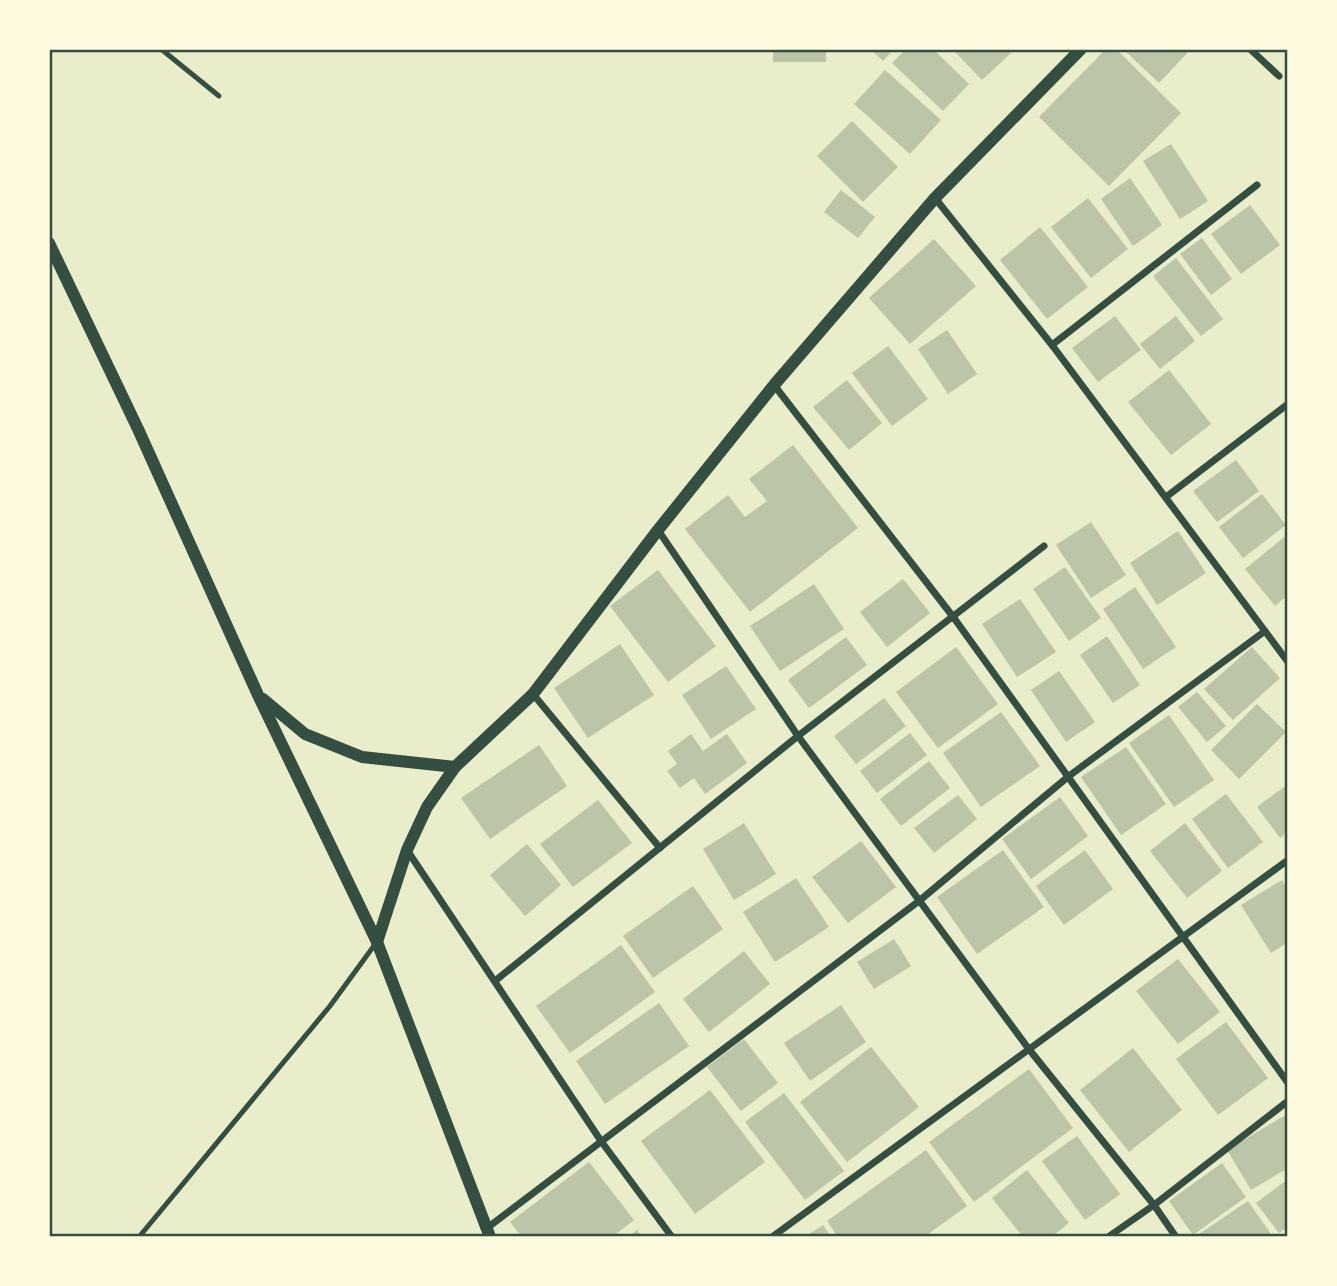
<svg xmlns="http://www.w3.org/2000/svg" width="1337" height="1286" viewBox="0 0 1337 1286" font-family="Signika,sans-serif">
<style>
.building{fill:#bcc5a7}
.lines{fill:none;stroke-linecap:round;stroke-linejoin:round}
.service{stroke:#344e41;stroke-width:5}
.minor{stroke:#344e41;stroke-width:7}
.tertiary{stroke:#344e41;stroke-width:12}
.neatline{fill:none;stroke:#344e41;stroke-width:2.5}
</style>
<rect width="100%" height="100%" fill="#e9edc9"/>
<g class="building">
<rect x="773" y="49" width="53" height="13"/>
<polygon points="870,49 894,49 883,61"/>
<polygon points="906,49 933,49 969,84 943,111 892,63"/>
<polygon points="952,49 1008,49 1011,53 982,80"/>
<polygon points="1106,49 1116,49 1181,113 1109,186 1039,117"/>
<polygon points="1123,49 1191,49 1159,83"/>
<polygon points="885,70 941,120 910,154 854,104"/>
<polygon points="852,121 898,167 863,202 817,156"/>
<polygon points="1171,144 1208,201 1180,219 1143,161"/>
<polygon points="1130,178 1162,225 1133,246 1101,199"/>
<polygon points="841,190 875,217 858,238 824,212"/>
<polygon points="1088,198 1128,249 1091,278 1051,227"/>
<polygon points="1250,205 1280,245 1241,274 1211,234"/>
<polygon points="1040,227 1088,287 1047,319 1000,260"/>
<polygon points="1202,238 1232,279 1211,295 1180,254"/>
<polygon points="934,239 976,286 910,344 869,298"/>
<polygon points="1176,258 1223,319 1201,336 1153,276"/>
<polygon points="1115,316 1141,350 1098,382 1072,348"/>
<polygon points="1176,316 1195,341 1160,369 1140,344"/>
<polygon points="947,330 977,374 948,394 918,349"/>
<polygon points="888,346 928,399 892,426 852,373"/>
<polygon points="1169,370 1211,424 1171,455 1128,402"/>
<polygon points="847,380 882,423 849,450 813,407"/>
<polygon points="793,445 858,528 750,612 685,529 728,495 745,517 767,501 749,479"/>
<polygon points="1236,460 1259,491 1217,522 1193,491"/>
<polygon points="1262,494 1286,525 1243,558 1219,527"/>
<polygon points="1091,522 1126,575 1091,598 1056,545"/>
<polygon points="1178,531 1206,573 1157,605 1130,563"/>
<polygon points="1288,534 1288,595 1275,606 1245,569"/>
<polygon points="1065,567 1101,618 1069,641 1033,589"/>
<polygon points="658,570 716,646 668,682 610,606"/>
<polygon points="903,579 930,613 887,647 860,612"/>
<polygon points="814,584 844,629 780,671 750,626"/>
<polygon points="1135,587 1176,647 1143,669 1103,609"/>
<polygon points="1020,599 1056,652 1017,677 982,624"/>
<polygon points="1107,636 1140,685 1113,703 1080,655"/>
<polygon points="846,637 867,665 809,708 788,680"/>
<polygon points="620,644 654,695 588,738 554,688"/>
<polygon points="956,647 998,704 938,748 896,692"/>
<polygon points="1252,647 1280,678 1233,720 1204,689"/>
<polygon points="726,666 756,709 711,739 682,695"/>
<polygon points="1059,671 1095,722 1066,742 1031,690"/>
<polygon points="1197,692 1226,726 1207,742 1178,707"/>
<polygon points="884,698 906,726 856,764 834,736"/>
<polygon points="1257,704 1286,732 1239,779 1211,750"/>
<polygon points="1001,712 1040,766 981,807 943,753"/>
<polygon points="1169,715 1214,780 1174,807 1129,743"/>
<polygon points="910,733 927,755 877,793 860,771"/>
<polygon points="691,734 703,751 727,734 747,763 705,794 694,778 680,788 667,771 677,764 668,751"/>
<polygon points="539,745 567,786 490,839 461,798"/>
<polygon points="1126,747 1166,804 1121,835 1081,777"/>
<polygon points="929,761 950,788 901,826 880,799"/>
<polygon points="1288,784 1288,832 1280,838 1257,807"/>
<polygon points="1226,794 1263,842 1228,868 1192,819"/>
<polygon points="958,795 977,819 934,853 914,828"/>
<polygon points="1060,797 1088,836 1031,879 1002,839"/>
<polygon points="598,800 632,843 573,887 540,844"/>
<polygon points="744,823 776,874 734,900 703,849"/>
<polygon points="1185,823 1222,871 1187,898 1150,851"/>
<polygon points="861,841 896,887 848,923 812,877"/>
<polygon points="527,844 561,885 525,916 490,875"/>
<polygon points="1003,850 1044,907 977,954 937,897"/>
<polygon points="1085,850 1113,889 1064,925 1036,886"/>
<polygon points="796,878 829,927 775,962 743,912"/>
<polygon points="1282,880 1288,889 1288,942 1271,953 1241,905"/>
<polygon points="693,886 723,929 653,978 623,936"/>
<polygon points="894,939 911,966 874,989 857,962"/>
<polygon points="621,945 655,992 570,1053 536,1006"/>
<polygon points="744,951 770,984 709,1032 683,999"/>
<polygon points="1178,959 1220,1012 1178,1044 1136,991"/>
<polygon points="659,1003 689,1046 605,1104 576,1061"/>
<polygon points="841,1005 866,1042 810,1081 784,1043"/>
<polygon points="1226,1022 1268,1078 1218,1115 1176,1059"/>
<polygon points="744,1039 778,1083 741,1111 707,1067"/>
<polygon points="871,1047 919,1107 847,1162 800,1102"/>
<polygon points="1133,1048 1182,1110 1129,1152 1080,1090"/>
<polygon points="1029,1069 1073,1128 974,1202 929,1142"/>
<polygon points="710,1090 765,1162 695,1214 641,1141"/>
<polygon points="784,1093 844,1171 805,1200 745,1122"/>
<polygon points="1287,1114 1288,1168 1251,1190 1227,1150"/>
<polygon points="1077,1136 1120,1194 1085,1220 1042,1161"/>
<polygon points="926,1150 967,1206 924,1237 838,1237 827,1221"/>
<polygon points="589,1162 634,1220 612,1237 522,1237 510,1222"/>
<polygon points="1222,1163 1246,1197 1193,1235 1169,1201"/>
<polygon points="1027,1170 1069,1223 1051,1237 1023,1237 992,1198"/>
<polygon points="1288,1179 1288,1227 1279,1233 1256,1203"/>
<polygon points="1248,1201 1273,1237 1201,1237 1199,1234"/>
<polygon points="823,1225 831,1237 805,1237"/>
<polygon points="637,1230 642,1237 628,1237"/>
</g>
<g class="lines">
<g class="service">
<polyline points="161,49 219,96"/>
<polyline points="139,1237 330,1006 376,943"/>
</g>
<g class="minor">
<polyline points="1250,49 1279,76"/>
<polyline points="935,198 1052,345 1288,662"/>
<polyline points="1052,345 1257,185"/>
<polyline points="774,385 954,618 1288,1083"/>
<polyline points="1166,497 1288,404"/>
<polyline points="658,530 798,736 1028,1048 1154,1205 1176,1237"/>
<polyline points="533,694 660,848"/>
<polyline points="407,850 601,1141 672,1237"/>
<polyline points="495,981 798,736 1044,546"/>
<polyline points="487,1228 919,901 1069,776 1265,631"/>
<polyline points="772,1237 1288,860"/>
<polyline points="1108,1237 1154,1205 1288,1101"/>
</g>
<g class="tertiary">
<polyline points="49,243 138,429 258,695 377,942 490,1237"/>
<polyline points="263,699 305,734 362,757 455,767"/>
<polyline points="377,942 407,850 427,807 455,767 533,694 658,530 774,385 935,198 1081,49"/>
</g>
</g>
<rect width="1337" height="1286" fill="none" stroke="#fefae0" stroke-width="102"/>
<rect x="51" y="51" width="1235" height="1184" class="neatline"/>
</svg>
